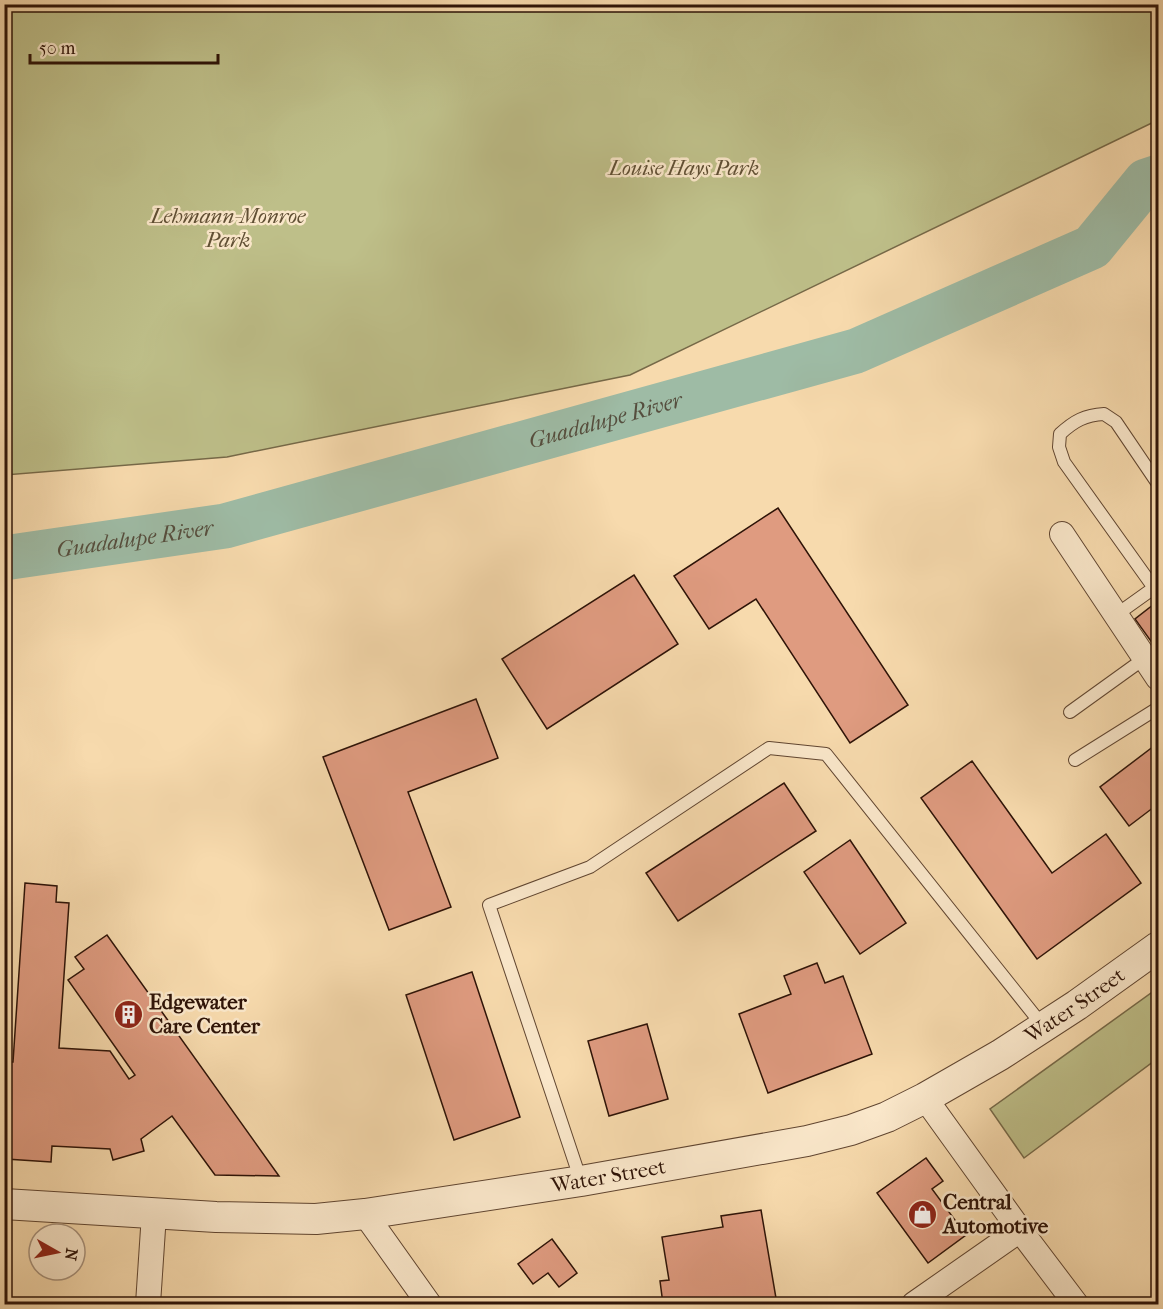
<svg xmlns="http://www.w3.org/2000/svg" width="1163" height="1309" viewBox="0 0 1163 1309" font-family="'IM FELL French Canon',serif">
<style>
.park{fill:#bebf89;stroke:#766948;stroke-width:1.5}
.lines{fill:none;stroke-linecap:round;stroke-linejoin:round}
.river{stroke:#9ebba5;stroke-width:45}
.building{fill:#df9b80;stroke:#2e1307;stroke-width:1.5}
.service-casing{stroke:#604530;stroke-width:14}
.minor-casing{stroke:#604530;stroke-width:26}
.tertiary-casing{stroke:#604530;stroke-width:32}
.service{stroke:#fae7ca;stroke-width:12}
.minor{stroke:#fae7ca;stroke-width:24}
.tertiary{stroke:#fae7ca;stroke-width:30}
.labels{text-anchor:middle;dominant-baseline:central;stroke-width:5;stroke-linejoin:round;paint-order:stroke}
.park-label{font-size:21px;font-style:italic;fill:#604f34;stroke:#fae7ca}
.poi-label{font-size:21px;font-weight:bold;fill:#2e1307;stroke:#fae7ca;text-anchor:start}
.street-label{font-size:21px;fill:#2e1307;stroke:#fae7ca}
.water-label{font-size:22px;font-style:italic;fill:#554e3e;stroke:#fae7ca}
</style>
<rect width="100%" height="100%" fill="#f7daad"/>
<filter id="stains"><feTurbulence type="fractalNoise" baseFrequency=".00333" numOctaves="4"/><feColorMatrix values="0 0 0 0 .2 0 0 0 0 .09 0 0 0 0 .02 0 0 0 .5 -.17"/></filter>
<radialGradient id="worn" r=".72"><stop offset=".6" stop-color="#630" stop-opacity="0"/><stop offset="1" stop-color="#630" stop-opacity=".3"/></radialGradient>
<g class="park">
<polygon points="5,4 1158,5 1158,120 630,375 227,457 5,475"/>
<polygon points="1158,988 1158,1058 1024,1158 990,1109"/>
</g>
<g class="lines">
<path class="river" id="s1" d="M4,558l221,-32 631,-175 236,-104 54,-66 12,-4"/>
</g>
<g class="building">
<polygon points="778,508 908,705 850,743 756,599 709,629 674,576"/>
<polygon points="634,575 678,644 547,729 502,659"/>
<polygon points="1158,601 1158,651 1135,619"/>
<polygon points="476,699 498,758 408,792 451,907 389,930 323,757"/>
<polygon points="1158,743 1158,804 1129,826 1100,787"/>
<polygon points="972,761 1052,873 1106,834 1141,883 1037,959 921,798"/>
<polygon points="784,783 816,831 678,921 646,873"/>
<polygon points="850,840 906,923 860,954 804,872"/>
<polygon points="25,883 57,886 56,902 69,903 59,1048 110,1051 129,1079 135,1075 68,980 84,969 75,957 107,935 279,1176 215,1175 172,1116 141,1139 144,1151 113,1160 110,1149 52,1146 51,1162 6,1159 7,1141 4,1140 4,1062 13,1062"/>
<polygon points="817,963 825,983 843,976 872,1054 768,1093 739,1014 791,994 784,976"/>
<polygon points="472,972 520,1117 454,1140 406,995"/>
<polygon points="647,1024 668,1099 609,1116 588,1041"/>
<polygon points="926,1158 943,1181 932,1189 966,1235 928,1263 877,1193"/>
<polygon points="761,1210 777,1304 663,1304 660,1281 669,1280 662,1237 723,1227 721,1216"/>
<polygon points="552,1239 577,1273 559,1287 548,1273 533,1284 518,1264"/>
</g>
<g class="lines">
<defs>
<g id="service">
<path d="M1154,588l-90,-126 -5,-15 1,-13c14,-13 25,-19 44,-20l12,8 42,62"/>
<polyline points="1116,615 1158,585"/>
<polyline points="1070,712 1145,658"/>
<polyline points="1075,760 1158,708"/>
<polyline points="581,1181 489,905 590,867 769,748 826,754 1043,1026"/>
</g>
<g id="minor">
<polyline points="1062,534 1158,678"/>
<polyline points="925,1098 1020,1230 1076,1304"/>
<polyline points="365,1214 429,1304"/>
<polyline points="148,1304 154,1214"/>
<polyline points="914,1304 1020,1230"/>
</g>
<g id="tertiary">
<path id="s2" d="M4,1204l212,13 100,2 49,-5 216,-33 226,-40 44,-11 36,-13 38,-19 75,-43 77,-50 81,-58"/>
</g>
</defs>
<use href="#service" class="service-casing"/>
<use href="#minor" class="minor-casing"/>
<use href="#tertiary" class="tertiary-casing"/>
<use href="#service" class="service"/>
<use href="#minor" class="minor"/>
<use href="#tertiary" class="tertiary"/>
</g>
<defs>
<symbol id="building-disc" viewBox="-11 -11 22 22"><circle r="9.5" fill="#8f2418" stroke="#fae7ca"/><path d="M-4-6H4V6H1V3H-1V6H-4ZM-2.5-4.3h1.7v1.8h-1.7ZM.8-4.3h1.7v1.8H.8ZM-2.5-1h1.7V.8h-1.7ZM.8-1h1.7V.8H.8Z" fill="#fff"/></symbol>
<symbol id="shop-disc" viewBox="-11 -11 22 22"><circle r="9.5" fill="#8f2418" stroke="#fae7ca"/><path d="M-5-2.5h2.3a2.7 3.5 0 0 1 5.4 0H5L5.5 6h-11ZM-1.5-2.5h3a1.5 2.3 0 0 0-3 0Z" fill="#fff"/></symbol>
</defs>
<g fill-rule="evenodd">
<use href="#building-disc" x="112" y="998" width="33" height="33"/>
<use href="#shop-disc" x="906" y="1198" width="33" height="33"/>
</g>
<g class="labels">
<g class="park-label">
<text x="684" y="168">Louise Hays Park</text>
<text x="228" y="216">Lehmann-Monroe<tspan x="228" dy="24">Park</tspan></text>
</g>
<g class="poi-label">
<text x="149" y="1002">Edgewater<tspan x="149" dy="24">Care Center</tspan></text>
<text x="943" y="1202">Central<tspan x="943" dy="24">Automotive</tspan></text>
</g>
<g class="street-label">
<text stroke="none"><textPath href="#s2" startOffset="1112">Water Street</textPath></text>
<text stroke="none"><textPath href="#s2" startOffset="608">Water Street</textPath></text>
</g>
<g class="water-label">
<text stroke="none"><textPath href="#s1" startOffset="618">Guadalupe River</textPath></text>
<text stroke="none"><textPath href="#s1" startOffset="132">Guadalupe River</textPath></text>
</g>
</g>
<rect width="1163" height="1309" fill="none" stroke="#f7daad" stroke-width="24"/>
<rect x="6" y="6" width="1151" height="1297" fill="none" stroke="#2e1307" stroke-width="3"/>
<rect x="12" y="12" width="1139" height="1285" fill="none" stroke="#2e1307" stroke-width="1.5"/>
<g transform="translate(57 1252) rotate(99)"><circle r="28" fill="#fae7ca" stroke="#a8927c" stroke-width="1.5"/>
<path d="M0-4.5L10 22L0 15L-10 22Z" fill="#8f2418"/>
<text y="-9" font-size="16" font-weight="bold" text-anchor="middle" fill="#2e1307">N</text>
</g>
<path d="M30 54v9h188v-9" fill="none" stroke="#2e1307" stroke-width="3"/>
<text x="39" y="54" font-size="18" fill="#2e1307" stroke="#fae7ca" stroke-width="4.5" paint-order="stroke">50 m</text>
<rect width="100%" height="100%" filter="url(#stains)"/>
<rect width="100%" height="100%" fill="url(#worn)"/>
</svg>
